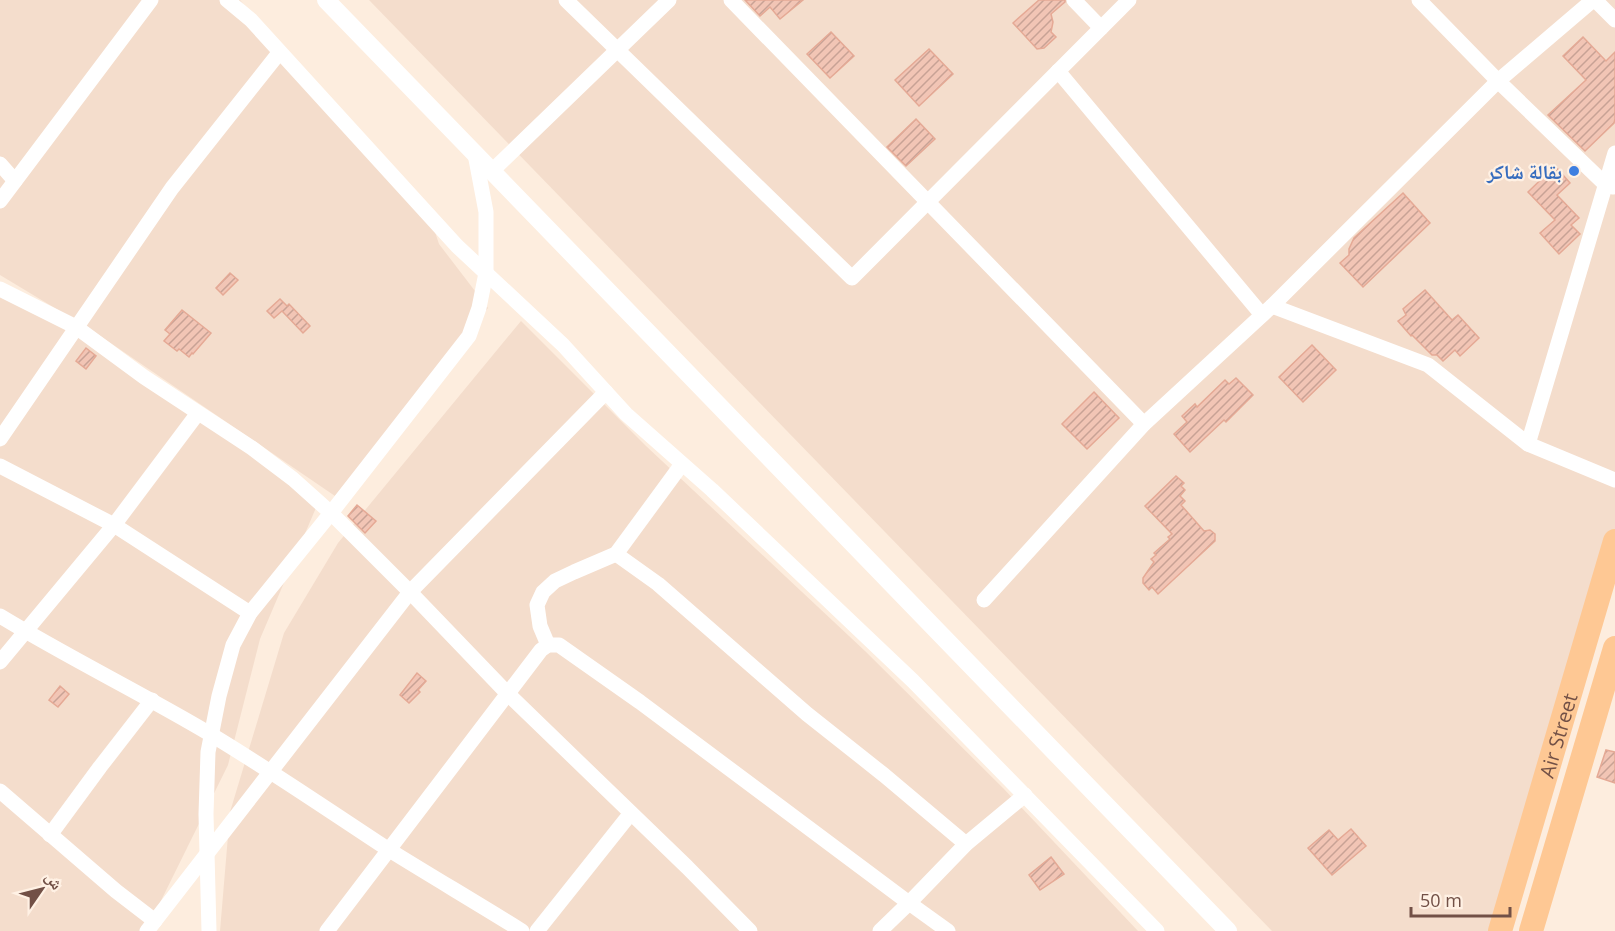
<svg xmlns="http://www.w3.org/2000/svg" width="1615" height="931" viewBox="0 0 1615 931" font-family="'Open Sans','Noto Naskh Arabic',sans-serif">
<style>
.residential{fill:#f4ddcc}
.building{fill:url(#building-hatch);stroke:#e5a995;stroke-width:1.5}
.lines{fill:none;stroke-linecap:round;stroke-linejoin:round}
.minor{stroke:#fff;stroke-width:15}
.tertiary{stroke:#fff;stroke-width:18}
.primary{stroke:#fec894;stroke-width:24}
.shop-dot{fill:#3f7fe0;stroke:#fff1e4;stroke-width:2}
.labels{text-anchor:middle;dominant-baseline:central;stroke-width:4.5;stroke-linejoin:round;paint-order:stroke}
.shop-label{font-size:20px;font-weight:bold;fill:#366cbe;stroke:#fff1e4;text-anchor:end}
.street-label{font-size:20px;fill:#725046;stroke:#fff1e4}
</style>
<defs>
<pattern id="building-hatch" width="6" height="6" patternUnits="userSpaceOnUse" patternTransform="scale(1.5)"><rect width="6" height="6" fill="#f2c5b5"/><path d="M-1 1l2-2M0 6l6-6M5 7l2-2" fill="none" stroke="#c8a295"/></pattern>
</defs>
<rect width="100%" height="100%" fill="#fdedde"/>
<g class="residential">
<polygon points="0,0 240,0 434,229 439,244 488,308 335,496 93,331 0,275"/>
<polygon points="369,0 1615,0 1615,544 1505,931 1272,931"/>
<polygon points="0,291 79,335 321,496 260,639 228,765 146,931 0,931"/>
<polygon points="521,321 646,446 865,651 1003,788 1138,931 220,931 230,812 284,633 338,543"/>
</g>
<g class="building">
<polygon points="745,0 803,0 780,19 770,7 760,16"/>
<polygon points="1039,0 1065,0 1065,2 1051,14 1053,22 1051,32 1056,37 1044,48 1037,49 1013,23"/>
<polygon points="831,32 854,56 830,78 807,54"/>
<polygon points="1583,37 1606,61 1615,52 1615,119 1614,123 1585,151 1548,115 1586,80 1563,56"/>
<polygon points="929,49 953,74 919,106 895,80"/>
<polygon points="916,119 935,139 906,166 887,147"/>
<polygon points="1555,166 1570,183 1557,195 1579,218 1571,225 1580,234 1559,254 1540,233 1555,220 1528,192"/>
<polygon points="1403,193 1430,223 1363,287 1340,263 1349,255 1349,249 1354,238"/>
<polygon points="230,273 238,280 223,295 216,288"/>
<polygon points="1425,290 1452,320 1458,315 1479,338 1460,356 1455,350 1443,361 1437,355 1432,355 1412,335 1411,336 1398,321 1406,315 1403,309"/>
<polygon points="280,299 287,306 289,304 310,326 303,333 282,311 274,318 267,311"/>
<polygon points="182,310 211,333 193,354 192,353 189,357 179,349 177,351 164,341 170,334 165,330"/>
<polygon points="1312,345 1336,370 1303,402 1279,377"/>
<polygon points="86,348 96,356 86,369 76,361"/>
<polygon points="1236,378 1253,395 1226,422 1224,420 1190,452 1174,434 1187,422 1182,416 1195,404 1197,407 1225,380 1229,384"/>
<polygon points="1094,392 1119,418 1087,449 1062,424"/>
<polygon points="1176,476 1184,483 1181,486 1185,490 1180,496 1185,501 1181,505 1204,531 1210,530 1215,534 1215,541 1158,594 1152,587 1149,590 1143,583 1143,578 1154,562 1151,559 1156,555 1154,553 1170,539 1168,537 1172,534 1145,506"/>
<polygon points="357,505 376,521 365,533 348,516"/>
<polygon points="417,673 426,681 418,690 420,692 409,703 400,695"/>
<polygon points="60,686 69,694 58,707 49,700"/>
<polygon points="1606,750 1615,752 1615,783 1597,777"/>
<polygon points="1351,829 1366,846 1332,875 1308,848 1329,830 1338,840"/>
<polygon points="1051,857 1064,874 1040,890 1029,875"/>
</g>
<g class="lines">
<g class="minor">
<polyline points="227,0 251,20 457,246 563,345 626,414 712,490 913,681 1157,931"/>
<polyline points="566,0 852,278 1129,0"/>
<polyline points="731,0 1144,424"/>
<polyline points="1074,0 1101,28"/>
<polyline points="1419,0 1498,81 1606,185 1613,187"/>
<polyline points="1595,0 1615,20"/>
<polyline points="1058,71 1262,315"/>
<polyline points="0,164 15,181"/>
<polyline points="492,171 669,0"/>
<polyline points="0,201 151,0"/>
<polyline points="0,289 76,327 144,377 252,448 293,479 331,513 410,592 507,693 687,867 750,931"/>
<polyline points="1272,306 1428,365 1528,444 1615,480"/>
<polyline points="0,439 172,188 279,53"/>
<polyline points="1528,444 1615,153"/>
<polyline points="0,466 114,525 250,613"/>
<polyline points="616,554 658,584 807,714 884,775 966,844"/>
<polyline points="984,600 1144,424 1272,306 1498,81 1593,0"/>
<path d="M0,616c69,42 141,77 210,118 60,36 118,76 176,114 45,28 91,55 136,83"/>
<polyline points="548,645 540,626 537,605 543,592 555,581 574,572 616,554 682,464"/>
<polyline points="0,662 114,525 198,413"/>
<polyline points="0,791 116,891 155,921"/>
<polyline points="50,835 100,767 152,700"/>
<polyline points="147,931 410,592 606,392"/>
<polyline points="209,931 206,814 208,752 219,696 233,645 250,613 331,513 469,336 479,308 486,273 486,212 475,154"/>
<polyline points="327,931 541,650 548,645 559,645 640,702 909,903 966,844 1025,795"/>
<polyline points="537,931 631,813"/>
<polyline points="880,931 909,903 948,931"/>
</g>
<polyline class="tertiary" points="326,0 1228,931"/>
<g class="primary">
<path id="s1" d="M1500,931l115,-390"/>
<polyline points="1531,931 1615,648"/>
</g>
</g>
<circle class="shop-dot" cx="1574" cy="171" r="6"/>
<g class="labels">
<g class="shop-label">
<text x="1562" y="171">بقالة شاكر</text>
</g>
<g class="street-label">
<text stroke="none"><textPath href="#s1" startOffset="204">Air Street</textPath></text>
</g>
</g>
<g transform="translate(42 889) rotate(55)" stroke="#fff1e4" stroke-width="4.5" paint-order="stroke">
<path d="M0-4.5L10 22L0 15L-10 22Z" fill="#725046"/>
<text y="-9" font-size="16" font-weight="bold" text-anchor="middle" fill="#725046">ش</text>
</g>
<path d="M1411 907v9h99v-9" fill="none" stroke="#725046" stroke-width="3"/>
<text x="1420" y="907" font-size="18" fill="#725046" stroke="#fff1e4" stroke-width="4.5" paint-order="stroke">50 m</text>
</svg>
